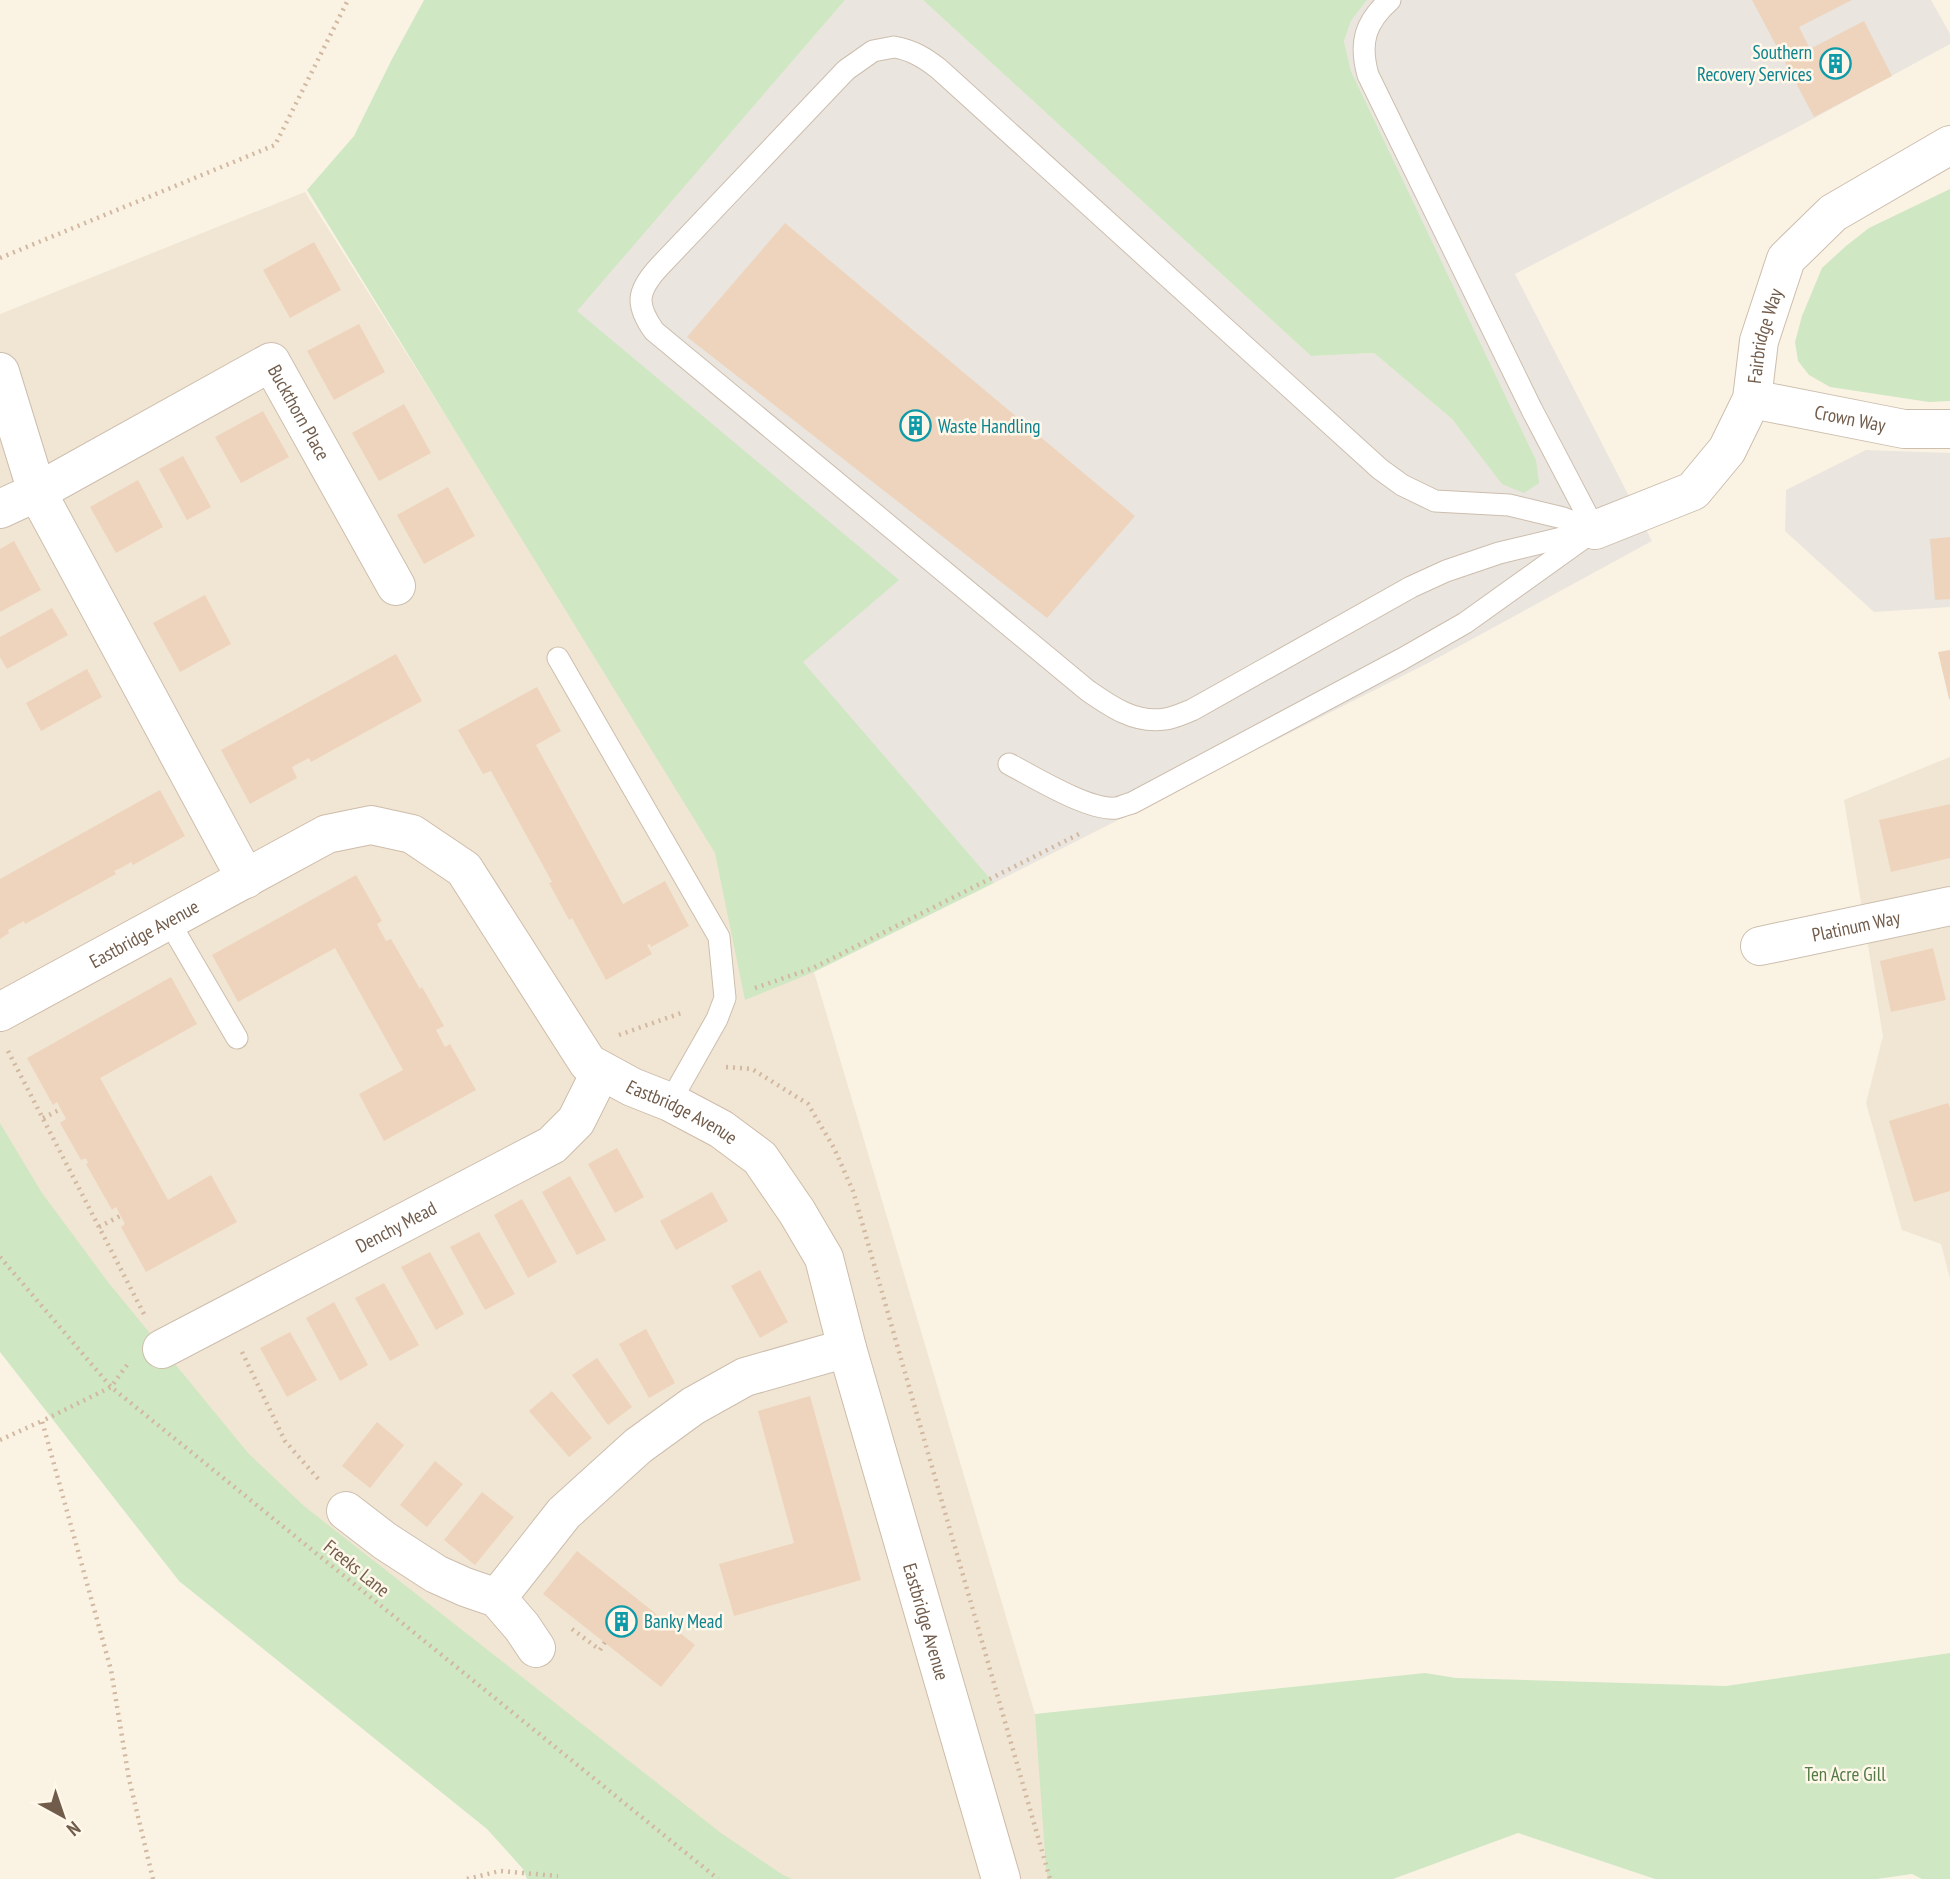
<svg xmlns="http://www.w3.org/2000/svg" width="1950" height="1879" viewBox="0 0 1950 1879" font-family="'PT Sans Narrow',sans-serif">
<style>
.residential{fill:#f1e6d3}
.industrial{fill:#eae5de}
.green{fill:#cfe7c3}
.building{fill:#eed4bd}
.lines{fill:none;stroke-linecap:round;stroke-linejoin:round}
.lane-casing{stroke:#cdbeae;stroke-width:23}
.street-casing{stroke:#cdbeae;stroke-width:40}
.secondary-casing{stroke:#cebca9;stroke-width:40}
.path{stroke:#d2b8a1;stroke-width:4.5;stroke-dasharray:2 5;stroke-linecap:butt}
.lane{stroke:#fff;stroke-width:21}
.street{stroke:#fff;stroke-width:38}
.secondary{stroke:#fff;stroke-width:38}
.labels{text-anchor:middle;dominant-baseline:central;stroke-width:5;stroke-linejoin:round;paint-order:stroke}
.culture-label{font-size:19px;fill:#0d838f;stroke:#fef7ea;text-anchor:start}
.street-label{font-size:19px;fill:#715c4b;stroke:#fef7ea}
.park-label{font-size:19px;fill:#537b47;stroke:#fef7ea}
</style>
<rect width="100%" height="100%" fill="#faf3e4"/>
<g class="residential">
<polygon points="305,192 502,505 699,784 814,972 1035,1714 1080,1879 749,1879 230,1462 0,1180 0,314"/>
<polygon points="1950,757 1950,1279 1941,1244 1902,1230 1866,1103 1883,1036 1844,800"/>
</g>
<g class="industrial">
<polygon points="845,0 923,0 1311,356 1374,353 1452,419 1502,483 1536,460 1351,71 1344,41 1351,21 1367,0 1931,0 1950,34 1950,44 1798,127 1515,274 1652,541 1432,661 994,883 802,662 898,580 576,311"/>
<polygon points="1866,450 1950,453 1950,607 1874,612 1785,531 1786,490"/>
</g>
<g class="green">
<polygon points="424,0 845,0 577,311 899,580 803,662 994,883 814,972 745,1000 715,853 307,190 354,136 392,59"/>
<polygon points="923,0 1367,0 1351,21 1344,41 1351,71 1536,460 1539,483 1524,493 1502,484 1452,419 1374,353 1311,356"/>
<polygon points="1950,189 1950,401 1929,402 1830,387 1809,375 1798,361 1795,342 1802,316 1822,268 1846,246 1869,228"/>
<polygon points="0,1123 42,1193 108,1282 248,1453 304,1506 721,1833 783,1875 792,1879 527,1879 523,1869 487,1829 179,1581 0,1352"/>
<polygon points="1950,1653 1950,1879 1922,1879 1912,1874 1877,1879 1655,1879 1518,1833 1393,1879 1048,1879 1046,1868 1035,1714 1425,1673 1456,1678 1726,1686"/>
</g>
<g class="building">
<polygon points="1752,0 1852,0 1799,27 1810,49 1864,21 1892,76 1814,117"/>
<polygon points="785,223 1135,516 1047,618 687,337"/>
<polygon points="314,242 341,290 290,318 263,270"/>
<polygon points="359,324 385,372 334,400 307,351"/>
<polygon points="404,404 431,453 379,481 352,433"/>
<polygon points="263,411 289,457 241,483 215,437"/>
<polygon points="183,456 211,507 187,520 159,469"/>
<polygon points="138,480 163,527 116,553 90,507"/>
<polygon points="448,487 475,536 424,564 397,515"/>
<polygon points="1950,537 1950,599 1935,600 1930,539"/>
<polygon points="14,541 41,590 0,612 0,549"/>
<polygon points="205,595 231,644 180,672 153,623"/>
<polygon points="52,608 68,635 7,669 0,657 0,637"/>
<polygon points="1950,650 1950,699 1949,699 1938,652"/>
<polygon points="396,654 422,701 311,762 309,758 292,767 297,778 250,804 221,750"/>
<polygon points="87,669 102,697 41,731 26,703"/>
<polygon points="537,687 561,731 536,745 623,904 665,881 689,926 651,947 650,944 647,945 652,954 606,980 572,918 569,920 549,883 552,882 491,771 483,774 458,730"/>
<polygon points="160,790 185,836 133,865 131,862 121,868 114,871 116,874 25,924 24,921 8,930 9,933 0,939 0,879"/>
<polygon points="1950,804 1950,858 1891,872 1879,820"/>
<polygon points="356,875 382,921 377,924 380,930 386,941 391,939 420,989 422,987 444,1026 436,1030 445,1047 450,1044 476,1090 384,1141 359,1094 403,1070 335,948 238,1002 212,955"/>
<polygon points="1933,948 1946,1000 1891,1012 1880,961"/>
<polygon points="171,977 197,1024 100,1078 168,1200 211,1175 237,1222 146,1272 121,1227 125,1224 116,1207 112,1210 86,1164 88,1163 86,1158 81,1160 60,1123 66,1119 57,1102 53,1105 27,1058"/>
<polygon points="1948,1103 1950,1108 1950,1191 1914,1202 1889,1121"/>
<polygon points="617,1148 644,1197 615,1213 588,1164"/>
<polygon points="570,1176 606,1240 577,1255 542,1192"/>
<polygon points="712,1192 728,1221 676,1250 660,1221"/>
<polygon points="522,1199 557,1262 528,1278 494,1215"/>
<polygon points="479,1232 515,1294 485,1310 450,1247"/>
<polygon points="430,1252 464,1314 436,1330 401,1267"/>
<polygon points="760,1270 788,1322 760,1338 731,1286"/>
<polygon points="384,1283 419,1345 390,1361 355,1298"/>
<polygon points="334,1302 368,1365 340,1381 306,1318"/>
<polygon points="646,1329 675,1383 649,1398 619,1344"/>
<polygon points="290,1332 317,1380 287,1397 260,1348"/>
<polygon points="597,1358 632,1407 608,1425 572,1375"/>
<polygon points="552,1391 592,1438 569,1457 529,1411"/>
<polygon points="810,1396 861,1580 734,1616 719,1564 794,1543 758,1411"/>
<polygon points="377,1422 404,1445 370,1488 342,1466"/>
<polygon points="435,1461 463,1484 427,1527 400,1505"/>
<polygon points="482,1492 514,1517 475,1565 444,1540"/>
<polygon points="577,1551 695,1645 661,1687 543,1594"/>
</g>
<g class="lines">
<defs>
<g id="lane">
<path d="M894,47c18,3 31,11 45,22l441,400 22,16 33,16 74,4 54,13 32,12 -96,23 -53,18 -35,16 -219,123c-8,3 -18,8 -27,9 -30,5 -55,-13 -78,-29l-433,-359c-19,-27 -17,-40 5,-64l187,-197 27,-19z"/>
<polyline points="558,658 719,937 725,998 717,1019 670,1102"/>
<path d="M1009,764c25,13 80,47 107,44 5,-1 11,-4 16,-5l270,-144 63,-36 130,-93 -63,-120 -164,-335c-9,-32 -3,-53 22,-75"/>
<polyline points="168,920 237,1038"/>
</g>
<g id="street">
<polyline points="0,372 37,492 246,879"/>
<path id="s1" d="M1752,399l152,30h46"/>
<path id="s2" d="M0,509l37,-17 234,-130 125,224"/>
<path id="s3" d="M1595,530l98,-39 34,-41 25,-51 7,-58 27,-82 47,-46 117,-68"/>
<path id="s4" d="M1760,946l190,-40"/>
<path id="s5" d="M162,1349l390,-204 24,-24 25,-50"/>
<polyline points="346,1511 385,1541 436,1574 465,1587 497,1598 522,1627 536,1648"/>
<polyline points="497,1598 564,1513 638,1446 693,1406 745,1377 847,1348"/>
</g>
<g id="secondary">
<path id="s6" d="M0,1012l327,-178 44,-9 41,9 52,35 124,194 44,24 38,15 51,27 39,29 37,54 27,46 23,90 154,531"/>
</g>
</defs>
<use href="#lane" class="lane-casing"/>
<use href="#street" class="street-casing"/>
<use href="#secondary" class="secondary-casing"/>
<g class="path">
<polyline points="0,258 275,145 348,0"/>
<polyline points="755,988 813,968 1079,834"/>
<polyline points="619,1035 684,1012"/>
<polyline points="8,1051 144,1314"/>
<polyline points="726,1067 752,1069 808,1104 834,1148 853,1191 1050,1879"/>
<polyline points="43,1118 61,1109"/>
<polyline points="99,1227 120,1216"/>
<polyline points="0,1257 111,1387 718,1879"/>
<polyline points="242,1352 285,1441 320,1481"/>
<polyline points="127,1365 111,1387 42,1421 111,1670 129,1779 153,1879"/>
<polyline points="0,1440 42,1421"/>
<polyline points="572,1629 600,1650 605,1642"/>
<polyline points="467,1879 500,1871 558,1876"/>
</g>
<use href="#lane" class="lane"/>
<use href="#street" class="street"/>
<use href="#secondary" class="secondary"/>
</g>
<defs>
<symbol id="building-ring" viewBox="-11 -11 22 22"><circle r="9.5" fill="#fef7ea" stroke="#0f9aa8" stroke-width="1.5"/><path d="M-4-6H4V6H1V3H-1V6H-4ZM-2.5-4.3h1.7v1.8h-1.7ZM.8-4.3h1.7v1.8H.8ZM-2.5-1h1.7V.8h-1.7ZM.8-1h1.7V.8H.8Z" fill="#0f9aa8"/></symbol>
</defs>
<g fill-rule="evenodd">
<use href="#building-ring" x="1818" y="46" width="35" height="35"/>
<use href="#building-ring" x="898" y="408" width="35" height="35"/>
<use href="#building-ring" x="604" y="1604" width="35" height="35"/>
</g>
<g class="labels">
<g class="culture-label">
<text x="1812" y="52" text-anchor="end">Southern<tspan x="1812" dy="22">Recovery Services</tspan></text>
<text x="938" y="426">Waste Handling</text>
<text x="644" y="1621">Banky Mead</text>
</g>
<g class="street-label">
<text stroke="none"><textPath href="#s3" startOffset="280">Fairbridge Way</textPath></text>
<text stroke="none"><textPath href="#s2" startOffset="366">Buckthorn Place</textPath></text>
<text stroke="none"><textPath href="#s1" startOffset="100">Crown Way</textPath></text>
<text stroke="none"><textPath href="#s4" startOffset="98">Platinum Way</textPath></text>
<text stroke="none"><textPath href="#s6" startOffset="164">Eastbridge Avenue</textPath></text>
<text stroke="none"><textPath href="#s6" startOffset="858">Eastbridge Avenue</textPath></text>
<text stroke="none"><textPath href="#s5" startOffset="264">Denchy Mead</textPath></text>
<text transform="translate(357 1568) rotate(39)">Freeks Lane</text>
<text stroke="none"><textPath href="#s6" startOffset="1446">Eastbridge Avenue</textPath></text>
</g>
<g class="park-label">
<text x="1845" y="1774">Ten Acre Gill</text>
</g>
</g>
<g transform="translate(63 1816) rotate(140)" stroke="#fef7ea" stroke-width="5" paint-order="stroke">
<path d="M0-5L12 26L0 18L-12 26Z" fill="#715c4b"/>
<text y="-10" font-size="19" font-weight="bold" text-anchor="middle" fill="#715c4b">N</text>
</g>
</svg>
